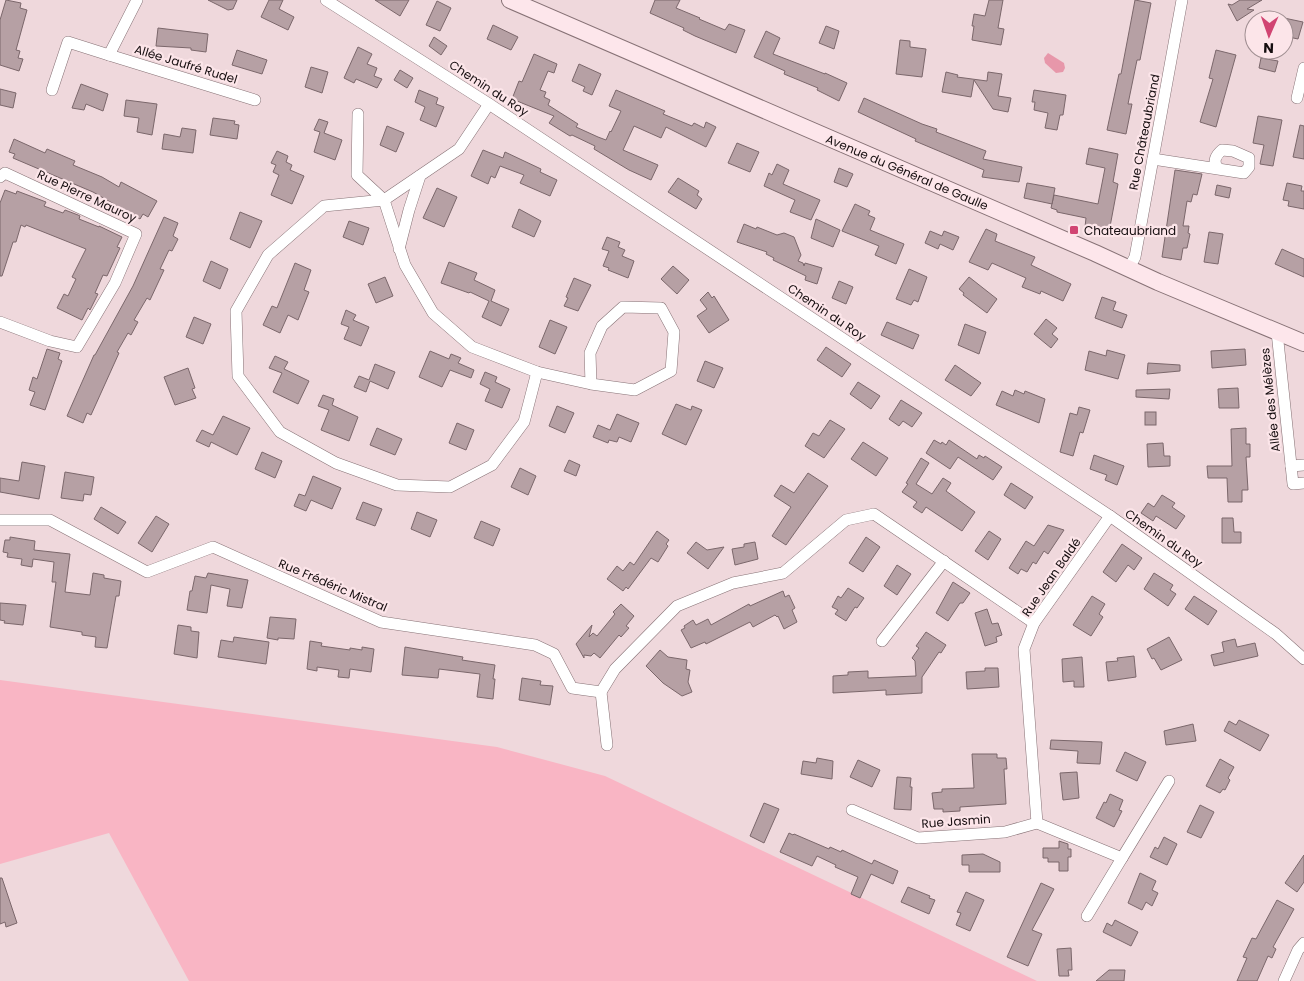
<svg xmlns="http://www.w3.org/2000/svg" width="1304" height="981" viewBox="0 0 1304 981" font-family="Poppins,sans-serif">
<style>
.green{fill:#f9b5c4}
.water{fill:#e797aa}
.building{fill:#b6a0a4;stroke:#7b676b}
.lines{fill:none;stroke-linecap:round;stroke-linejoin:round}
.minor-casing{stroke:#877276;stroke-width:12}
.secondary-casing{stroke:#877276;stroke-width:18}
.minor{stroke:#fff;stroke-width:11}
.secondary{stroke:#fde6eb;stroke-width:16}
.poi-dot{fill:#d14472;stroke:#fce5e9;stroke-width:2}
.labels{text-anchor:middle;dominant-baseline:central;stroke-width:4.5;stroke-linejoin:round;paint-order:stroke}
.street-label{font-size:12px;fill:#150d0f;stroke:#fce5e9}
.poi-label{font-size:12px;fill:#150d0f;stroke:#fce5e9;text-anchor:start}
</style>
<rect width="100%" height="100%" fill="#efd8dc"/>
<polygon class="green" points="0,680 497,747 605,776 1037,981 189,981 109,833 0,864"/>
<polygon class="water" points="1048,53 1064,63 1065,68 1063,72 1056,73 1045,63 1044,58"/>
<g class="building">
<polygon points="6,0 21,3 20,8 27,10 16,50 20,51 18,58 23,59 19,71 0,65 0,20"/>
<polygon points="208,0 237,0 233,9 228,10"/>
<polygon points="269,0 283,0 279,9 294,17 288,30 261,17"/>
<polygon points="375,0 409,0 400,16"/>
<polygon points="655,0 680,0 676,8 700,18 699,19 725,30 729,24 745,30 736,53 695,36 683,30 684,28 650,13"/>
<polygon points="989,0 1003,0 998,28 1004,29 1001,45 972,40 974,26 972,26 974,14 985,16"/>
<polygon points="1135,0 1151,3 1140,60 1137,60 1128,104 1132,104 1126,134 1107,130 1119,74 1121,74"/>
<polygon points="1240,0 1262,0 1247,9 1254,10 1237,21 1228,4 1232,5"/>
<polygon points="437,1 451,8 440,31 426,25"/>
<polygon points="1284,18 1303,22 1298,39 1284,36"/>
<polygon points="493,25 518,37 511,50 487,39"/>
<polygon points="826,26 839,31 834,49 819,43"/>
<polygon points="158,28 208,34 206,52 191,50 191,48 156,46"/>
<polygon points="766,31 780,38 773,54 825,74 825,73 847,83 839,101 817,90 818,88 784,74 785,71 754,57"/>
<polygon points="434,37 447,46 441,55 429,46"/>
<polygon points="900,40 910,41 910,47 926,49 922,77 896,74"/>
<polygon points="358,47 372,54 367,64 377,68 374,76 382,79 377,88 356,79 354,83 344,78"/>
<polygon points="237,50 267,60 262,74 232,65"/>
<polygon points="1216,50 1236,55 1216,127 1200,122 1213,79 1209,78"/>
<polygon points="534,54 557,64 554,73 548,71 540,90 546,92 544,97 550,100 548,105 578,124 576,127 598,137 606,140 610,131 611,132 621,111 609,106 616,90 665,111 663,114 692,126 694,123 704,128 706,122 716,127 706,147 666,127 661,138 634,126 623,150 658,165 651,180 629,170 594,149 595,146 572,135 570,136 549,123 554,116 512,99 519,81 522,82"/>
<polygon points="1261,58 1278,61 1275,72 1259,68"/>
<polygon points="579,64 601,74 592,95 583,91 585,87 572,81"/>
<polygon points="311,67 328,72 322,93 305,87"/>
<polygon points="400,70 413,78 407,88 394,80"/>
<polygon points="946,72 958,75 957,77 987,81 988,72 1002,74 998,96 1011,98 1008,112 993,109 974,80 971,97 942,92"/>
<polygon points="81,84 108,94 103,111 86,104 84,110 72,108"/>
<polygon points="0,89 16,93 13,108 0,105"/>
<polygon points="419,90 438,98 436,104 444,107 436,127 420,120 425,107 415,102"/>
<polygon points="1034,90 1066,95 1063,115 1060,115 1057,130 1045,128 1048,113 1034,110 1035,102 1032,102"/>
<polygon points="864,98 922,124 937,129 936,132 986,151 983,159 1022,167 1019,182 982,177 984,170 915,141 916,139 858,112"/>
<polygon points="126,100 157,104 152,135 137,132 139,118 124,116"/>
<polygon points="1258,116 1282,120 1273,166 1260,164 1264,145 1253,143"/>
<polygon points="213,118 235,121 234,124 239,125 237,139 210,135"/>
<polygon points="319,119 328,122 324,133 342,140 335,160 314,152 320,132 314,130"/>
<polygon points="1300,125 1304,126 1304,159 1293,157"/>
<polygon points="387,126 404,133 396,152 380,145"/>
<polygon points="182,128 196,130 193,153 162,149 164,134 180,137"/>
<polygon points="14,139 45,153 47,149 75,161 73,165 102,177 119,187 121,182 157,201 148,217 143,214 140,219 93,192 13,158 15,154 9,152"/>
<polygon points="737,143 759,152 750,172 728,163"/>
<polygon points="1089,148 1118,154 1113,182 1118,184 1109,232 1085,227 1086,218 1057,212 1057,210 1051,208 1054,195 1098,204 1105,168 1086,164"/>
<polygon points="483,150 503,158 505,152 541,169 540,172 557,180 550,196 520,183 524,175 500,166 495,178 491,176 488,184 471,176"/>
<polygon points="277,151 288,156 286,162 292,165 290,170 304,176 292,204 271,195 279,175 273,172 276,165 271,163"/>
<polygon points="777,164 789,170 783,184 820,200 811,220 790,212 795,200 764,186 769,173 772,175"/>
<polygon points="839,168 853,174 847,187 834,182"/>
<polygon points="1175,170 1202,174 1197,195 1193,194 1191,202 1187,201 1183,226 1189,226 1188,233 1190,234 1187,248 1183,248 1181,260 1162,257"/>
<polygon points="678,178 699,191 697,195 702,199 696,209 668,192"/>
<polygon points="1027,183 1055,188 1052,204 1024,198"/>
<polygon points="1287,183 1302,186 1301,191 1304,191 1304,209 1288,206 1289,201 1283,200"/>
<polygon points="1217,185 1231,188 1229,198 1215,195"/>
<polygon points="437,188 457,197 444,227 423,218"/>
<polygon points="5,190 16,194 17,191 46,202 44,206 63,213 65,210 78,215 80,216 79,219 99,227 99,226 122,237 117,247 120,248 107,276 103,275 95,293 98,294 90,310 88,308 82,320 57,308 64,294 68,296 76,279 72,277 86,249 26,225 25,227 21,225 16,242 13,242 2,276 0,276 0,203"/>
<polygon points="855,204 870,211 868,215 875,218 870,230 904,244 896,264 875,255 879,246 842,231"/>
<polygon points="519,209 541,221 534,237 512,227"/>
<polygon points="240,212 262,221 250,248 230,239"/>
<polygon points="164,217 178,223 173,236 178,239 172,251 169,250 160,269 164,270 150,300 147,298 134,320 138,322 131,335 128,333 117,352 119,353 91,415 87,413 83,423 67,416 94,355 95,355 133,286"/>
<polygon points="816,219 840,230 833,247 811,238"/>
<polygon points="349,221 369,228 363,245 343,237"/>
<polygon points="744,224 756,229 757,227 777,235 784,233 794,237 801,255 798,261 803,263 804,266 805,263 822,268 817,284 805,280 806,276 773,260 774,258 766,254 767,252 737,242"/>
<polygon points="986,229 997,234 995,241 1035,257 1031,265 1071,284 1063,301 1041,291 1040,294 1022,287 1026,278 992,263 988,270 969,262"/>
<polygon points="930,231 942,236 944,231 959,237 953,250 940,244 938,249 925,243"/>
<polygon points="1209,232 1223,234 1218,264 1204,262"/>
<polygon points="607,237 620,242 618,247 625,250 622,256 634,261 628,278 608,270 609,268 603,266 609,251 602,249"/>
<polygon points="1282,249 1304,259 1304,277 1275,264"/>
<polygon points="211,261 228,269 220,289 203,281"/>
<polygon points="449,262 477,273 474,280 495,290 491,301 509,309 501,326 482,317 489,301 470,292 469,293 441,283"/>
<polygon points="295,263 311,270 304,290 309,292 298,320 288,315 280,333 263,325 272,306 277,308"/>
<polygon points="673,266 689,280 677,294 661,279"/>
<polygon points="909,269 927,277 918,302 914,300 911,305 896,299"/>
<polygon points="385,277 393,296 376,303 368,284"/>
<polygon points="969,277 997,299 987,313 963,295 964,293 959,289"/>
<polygon points="574,278 591,285 578,311 564,306 568,298 566,297"/>
<polygon points="839,281 853,287 846,304 832,298"/>
<polygon points="708,292 712,298 714,296 729,320 709,333 697,316 707,309 700,300"/>
<polygon points="1102,297 1116,302 1113,310 1127,315 1122,328 1095,318"/>
<polygon points="346,310 356,315 353,320 369,327 361,346 344,339 349,327 341,324"/>
<polygon points="194,317 211,324 203,344 186,337"/>
<polygon points="1046,319 1057,328 1052,334 1058,339 1051,348 1034,334"/>
<polygon points="550,320 567,327 555,354 539,347"/>
<polygon points="887,322 919,335 913,349 881,335"/>
<polygon points="965,324 986,332 979,354 958,345"/>
<polygon points="826,347 851,364 842,377 817,360"/>
<polygon points="47,349 60,353 58,359 62,361 45,410 30,405 35,392 29,390 33,377 37,379"/>
<polygon points="1245,349 1246,365 1212,368 1211,351"/>
<polygon points="1107,350 1125,355 1118,379 1085,370 1089,351 1106,356"/>
<polygon points="430,351 449,359 451,354 461,358 458,363 474,370 471,378 450,370 442,387 419,377"/>
<polygon points="275,356 288,362 284,369 309,381 298,404 273,392 282,373 269,368"/>
<polygon points="705,361 723,368 714,388 697,381"/>
<polygon points="1148,363 1180,365 1180,371 1147,374"/>
<polygon points="375,364 395,372 388,389 370,381 366,392 354,387 359,376 369,380"/>
<polygon points="955,365 981,383 971,396 945,380"/>
<polygon points="188,368 195,388 192,389 196,398 175,405 164,377"/>
<polygon points="485,372 497,377 495,382 510,389 502,408 485,401 490,389 480,384"/>
<polygon points="858,382 880,396 871,409 850,394"/>
<polygon points="1238,388 1239,408 1219,408 1218,389"/>
<polygon points="1170,389 1169,399 1136,397 1136,390"/>
<polygon points="1015,390 1024,394 1025,391 1045,399 1039,423 996,405 1002,391 1013,396"/>
<polygon points="323,395 334,399 332,405 358,417 349,441 321,430 329,410 318,406"/>
<polygon points="901,400 922,413 912,427 903,421 899,426 889,419"/>
<polygon points="676,404 691,410 692,406 702,410 686,445 662,434"/>
<polygon points="557,406 574,413 565,433 549,426"/>
<polygon points="1079,407 1090,410 1083,433 1080,432 1073,456 1060,452 1070,413 1077,415"/>
<rect x="1145" y="412" width="11" height="13"/>
<polygon points="617,414 639,423 631,442 619,437 617,442 609,440 608,443 593,437 598,425 610,430"/>
<polygon points="223,416 250,428 237,455 211,442 209,447 196,441 202,430 213,435"/>
<polygon points="830,420 845,429 824,458 805,446 813,433 819,436"/>
<polygon points="457,423 474,430 466,450 449,443"/>
<polygon points="377,428 402,439 395,455 370,445"/>
<polygon points="1246,428 1246,444 1250,444 1250,457 1246,457 1248,490 1242,490 1242,502 1228,502 1227,478 1208,478 1207,466 1232,466 1231,429"/>
<polygon points="934,440 941,444 942,442 946,445 949,440 977,459 979,455 984,458 985,456 1002,467 993,480 958,457 950,469 926,453"/>
<polygon points="863,442 888,458 876,476 851,459"/>
<polygon points="1163,443 1164,456 1170,456 1170,466 1148,467 1147,444"/>
<polygon points="262,452 282,461 275,478 255,469"/>
<polygon points="1094,455 1124,466 1117,485 1105,480 1107,475 1090,469"/>
<polygon points="921,458 929,463 916,484 932,494 943,478 951,483 946,491 975,512 962,531 926,507 922,513 913,507 917,502 902,492 908,484 906,483"/>
<polygon points="569,460 580,465 576,476 564,471"/>
<polygon points="22,462 45,466 39,499 0,492 0,478 19,481"/>
<polygon points="520,468 536,476 528,495 511,487"/>
<polygon points="65,472 94,477 91,495 84,494 83,501 61,498"/>
<polygon points="808,473 828,486 786,545 772,536 791,507 774,496 781,485 794,493"/>
<polygon points="313,476 341,488 332,509 311,500 306,511 294,506 299,494 305,496"/>
<polygon points="1011,483 1033,497 1025,509 1004,495"/>
<polygon points="1162,495 1175,503 1172,507 1185,516 1176,529 1156,516 1153,521 1141,513 1148,503 1154,507"/>
<polygon points="363,502 382,509 375,526 356,519"/>
<polygon points="101,507 126,522 118,534 94,519"/>
<polygon points="417,512 437,520 430,537 411,529"/>
<polygon points="156,516 169,524 152,552 138,543"/>
<polygon points="1222,518 1233,518 1234,532 1241,532 1241,543 1222,543"/>
<polygon points="481,521 500,529 493,546 474,538"/>
<polygon points="1048,525 1064,530 1048,554 1044,551 1036,564 1033,562 1027,572 1021,569 1018,574 1009,568 1026,541 1034,546"/>
<polygon points="657,531 669,540 666,544 668,546 658,562 651,558 628,589 626,587 623,591 607,579 617,566 623,571 630,562 634,565"/>
<polygon points="989,531 1001,539 988,560 975,551"/>
<polygon points="10,537 35,541 34,550 70,554 65,592 90,595 93,573 104,575 104,578 121,581 119,596 116,596 107,648 95,647 96,637 82,635 82,632 50,627 56,582 52,582 54,562 33,559 32,567 21,565 22,559 7,557 8,553 3,552 5,540 10,540"/>
<polygon points="866,537 880,547 863,572 849,563"/>
<polygon points="696,542 707,550 724,547 708,569 687,553"/>
<polygon points="755,542 758,559 735,565 732,549 744,547 744,544"/>
<polygon points="1122,544 1142,558 1134,570 1128,565 1116,582 1103,572"/>
<polygon points="897,565 911,574 897,595 884,586"/>
<polygon points="208,573 248,580 242,608 227,606 230,589 211,585 207,613 187,610 190,591 192,591 195,576 206,578"/>
<polygon points="1154,573 1173,585 1170,590 1176,594 1168,606 1144,589"/>
<polygon points="953,582 970,593 963,603 960,603 948,621 936,613"/>
<polygon points="848,588 864,598 857,608 855,607 846,621 835,614 838,610 832,607 838,596 841,598"/>
<polygon points="783,591 785,597 789,595 795,608 792,610 797,622 784,629 778,616 777,617 775,615 753,627 750,622 706,644 705,642 691,648 681,630 685,628 684,626 693,620 696,625 708,619 711,625 749,604 750,606"/>
<polygon points="1092,596 1105,604 1099,614 1103,617 1091,636 1073,625"/>
<polygon points="1194,596 1217,611 1208,625 1185,609"/>
<polygon points="0,603 26,605 23,625 4,623 5,621 0,620"/>
<polygon points="621,604 634,616 626,626 629,628 621,637 619,635 600,658 594,653 591,656 584,655 584,658 576,644 592,625 589,637 593,633 597,636 615,614 613,612"/>
<polygon points="987,609 992,624 998,623 1002,635 996,637 997,642 985,646 975,613"/>
<polygon points="270,617 296,619 294,639 278,638 278,640 267,638"/>
<polygon points="178,625 191,627 191,631 199,632 197,658 174,654"/>
<polygon points="926,632 946,645 941,653 939,652 922,677 922,693 886,695 886,690 833,693 833,676 848,675 848,672 868,671 868,678 916,676 915,661 912,658 919,648 916,646"/>
<polygon points="234,637 269,642 266,664 218,657 221,640 233,642"/>
<polygon points="1169,637 1182,660 1161,670 1154,658 1152,659 1147,649"/>
<polygon points="1235,639 1237,647 1255,643 1258,656 1214,666 1211,655 1224,652 1222,642"/>
<polygon points="310,641 322,643 321,646 350,650 350,648 362,650 362,647 374,649 371,672 350,669 349,678 338,677 339,670 317,667 317,671 307,669"/>
<polygon points="405,647 463,657 462,660 495,665 493,679 495,679 493,699 477,697 480,674 439,669 438,678 402,675"/>
<polygon points="660,650 668,657 687,660 686,669 690,670 688,682 692,692 682,696 663,683 646,666"/>
<polygon points="1134,656 1136,677 1108,681 1106,662 1118,661 1117,658"/>
<polygon points="1082,657 1084,687 1074,687 1074,681 1063,682 1062,659"/>
<polygon points="985,668 998,668 999,687 967,689 966,672 985,671"/>
<polygon points="522,678 541,681 540,685 553,686 550,705 519,700"/>
<polygon points="1239,720 1269,735 1260,751 1224,731 1229,721 1236,725"/>
<polygon points="1193,724 1196,741 1166,745 1164,731"/>
<polygon points="1051,740 1102,742 1100,764 1077,763 1078,751 1050,749"/>
<polygon points="1125,752 1146,762 1137,781 1116,771"/>
<polygon points="972,754 997,754 997,758 1006,758 1007,769 1004,769 1006,804 960,807 960,811 943,812 943,809 934,809 932,793 942,792 942,789 974,788"/>
<polygon points="817,758 833,761 832,779 801,774 803,761 816,763"/>
<polygon points="1220,759 1234,767 1228,778 1230,780 1225,790 1223,789 1220,793 1206,786"/>
<polygon points="858,760 880,770 872,787 850,777"/>
<polygon points="1077,772 1079,798 1063,800 1060,773"/>
<polygon points="897,777 911,778 910,787 912,787 911,810 894,809"/>
<polygon points="1110,794 1123,800 1119,810 1122,811 1114,827 1096,818 1104,802 1106,803"/>
<polygon points="764,803 779,809 764,843 750,836"/>
<polygon points="1200,805 1214,812 1201,838 1187,832"/>
<polygon points="789,833 793,835 794,834 829,849 830,847 841,852 842,850 872,864 874,860 898,871 893,884 871,874 860,898 851,894 858,877 835,867 836,865 817,856 812,866 780,852"/>
<polygon points="1164,837 1177,844 1167,865 1150,857 1155,847 1158,849"/>
<polygon points="1059,841 1068,844 1068,849 1071,849 1071,857 1068,857 1068,871 1059,871 1059,862 1048,862 1048,858 1043,858 1043,848 1059,848"/>
<polygon points="983,854 1000,862 1000,872 969,872 969,865 962,865 962,855"/>
<polygon points="1304,855 1304,882 1297,892 1285,883"/>
<polygon points="1140,873 1156,881 1152,890 1158,893 1152,906 1146,902 1142,910 1128,903"/>
<polygon points="0,878 2,878 17,923 6,927 5,922 0,924"/>
<polygon points="1041,883 1054,889 1032,930 1042,934 1028,966 1007,957"/>
<polygon points="908,887 930,896 929,898 935,900 929,914 901,902"/>
<polygon points="966,892 984,900 970,931 956,925 961,913 957,912"/>
<polygon points="1277,900 1294,909 1273,947 1276,949 1272,958 1268,956 1257,981 1237,981 1247,958 1243,957 1252,938 1256,939"/>
<polygon points="1115,920 1138,932 1131,946 1103,932 1107,923 1112,926"/>
<polygon points="1071,948 1072,970 1068,970 1069,976 1059,976 1057,949"/>
<polygon points="1109,970 1125,970 1124,981 1096,981"/>
</g>
<g class="lines">
<defs>
<g id="minor">
<polyline points="137,0 109,55 255,100"/>
<polyline points="326,0 489,104 1110,516 1276,634 1304,659"/>
<polyline points="52,90 68,42 109,55"/>
<polyline points="1297,98 1304,68"/>
<polyline points="489,104 459,149 384,200 405,265 433,313 472,347 537,372 591,384 635,390 671,371 674,332 661,308 623,307 602,326 590,353 591,384"/>
<polyline points="358,114 357,175 384,200 324,206 268,255 236,311 238,376 280,432 336,463 397,485 450,487 492,465 524,422 537,372"/>
<path d="M1153,159l91,14 5,-6v-9l-16,-7 -11,-1c-6,5 -10,12 -4,18"/>
<polyline points="0,177 5,173 136,234 115,283 77,347 50,341 0,322"/>
<polyline points="399,249 409,210 420,176"/>
<polyline points="1129,268 1135,257 1182,0"/>
<polyline points="1277,332 1293,484 1304,483"/>
<polyline points="1291,466 1304,465"/>
<polyline points="1110,516 1034,623 1024,649 1037,823 1122,858 1169,781"/>
<polyline points="0,520 50,520 147,572 213,547 381,622 535,645 554,654 572,688 601,692 607,745"/>
<polyline points="882,641 944,561"/>
<polyline points="601,692 615,669 677,606 733,583 783,573 846,520 874,514 1034,623"/>
<polyline points="852,810 918,838 1005,832 1037,823"/>
<polyline points="1087,916 1122,858"/>
<polyline points="1284,981 1298,950 1304,943"/>
</g>
<polyline id="secondary" points="510,0 1095,253 1158,282 1304,343"/>
</defs>
<use href="#minor" class="minor-casing"/>
<use href="#secondary" class="secondary-casing"/>
<use href="#minor" class="minor"/>
<use href="#secondary" class="secondary"/>
</g>
<rect class="poi-dot" x="1069" y="225" width="10" height="10" rx="2.5"/>
<g class="labels">
<g class="street-label">
<text transform="translate(186 64) rotate(17)">Allée Jaufré Rudel</text>
<text transform="translate(489 88) rotate(33)">Chemin du Roy</text>
<text transform="translate(1144 132) rotate(-79)">Rue Châteaubriand</text>
<text transform="translate(907 172) rotate(23)">Avenue du Général de Gaulle</text>
<text transform="translate(87 196) rotate(25)">Rue Pierre Mauroy</text>
<text transform="translate(827 312) rotate(34)">Chemin du Roy</text>
<text transform="translate(1270 400) rotate(-96)">Allée des Mélèzes</text>
<text transform="translate(1164 538) rotate(35)">Chemin du Roy</text>
<text transform="translate(1051 577) rotate(-55)">Rue Jean Baldé</text>
<text transform="translate(333 585) rotate(23)">Rue Frédéric Mistral</text>
<text transform="translate(956 821) rotate(-4)">Rue Jasmin</text>
</g>
<g class="poi-label">
<text x="1084" y="230">Chateaubriand</text>
</g>
</g>
<g transform="translate(1269 35) rotate(182)"><circle r="24" fill="#fce5e9" stroke="#a08f92"/>
<path d="M0-4L9 19L0 12L-9 19Z" fill="#d14472"/>
<text y="-8" font-size="14" font-weight="bold" text-anchor="middle" fill="#150d0f">N</text>
</g>
</svg>
